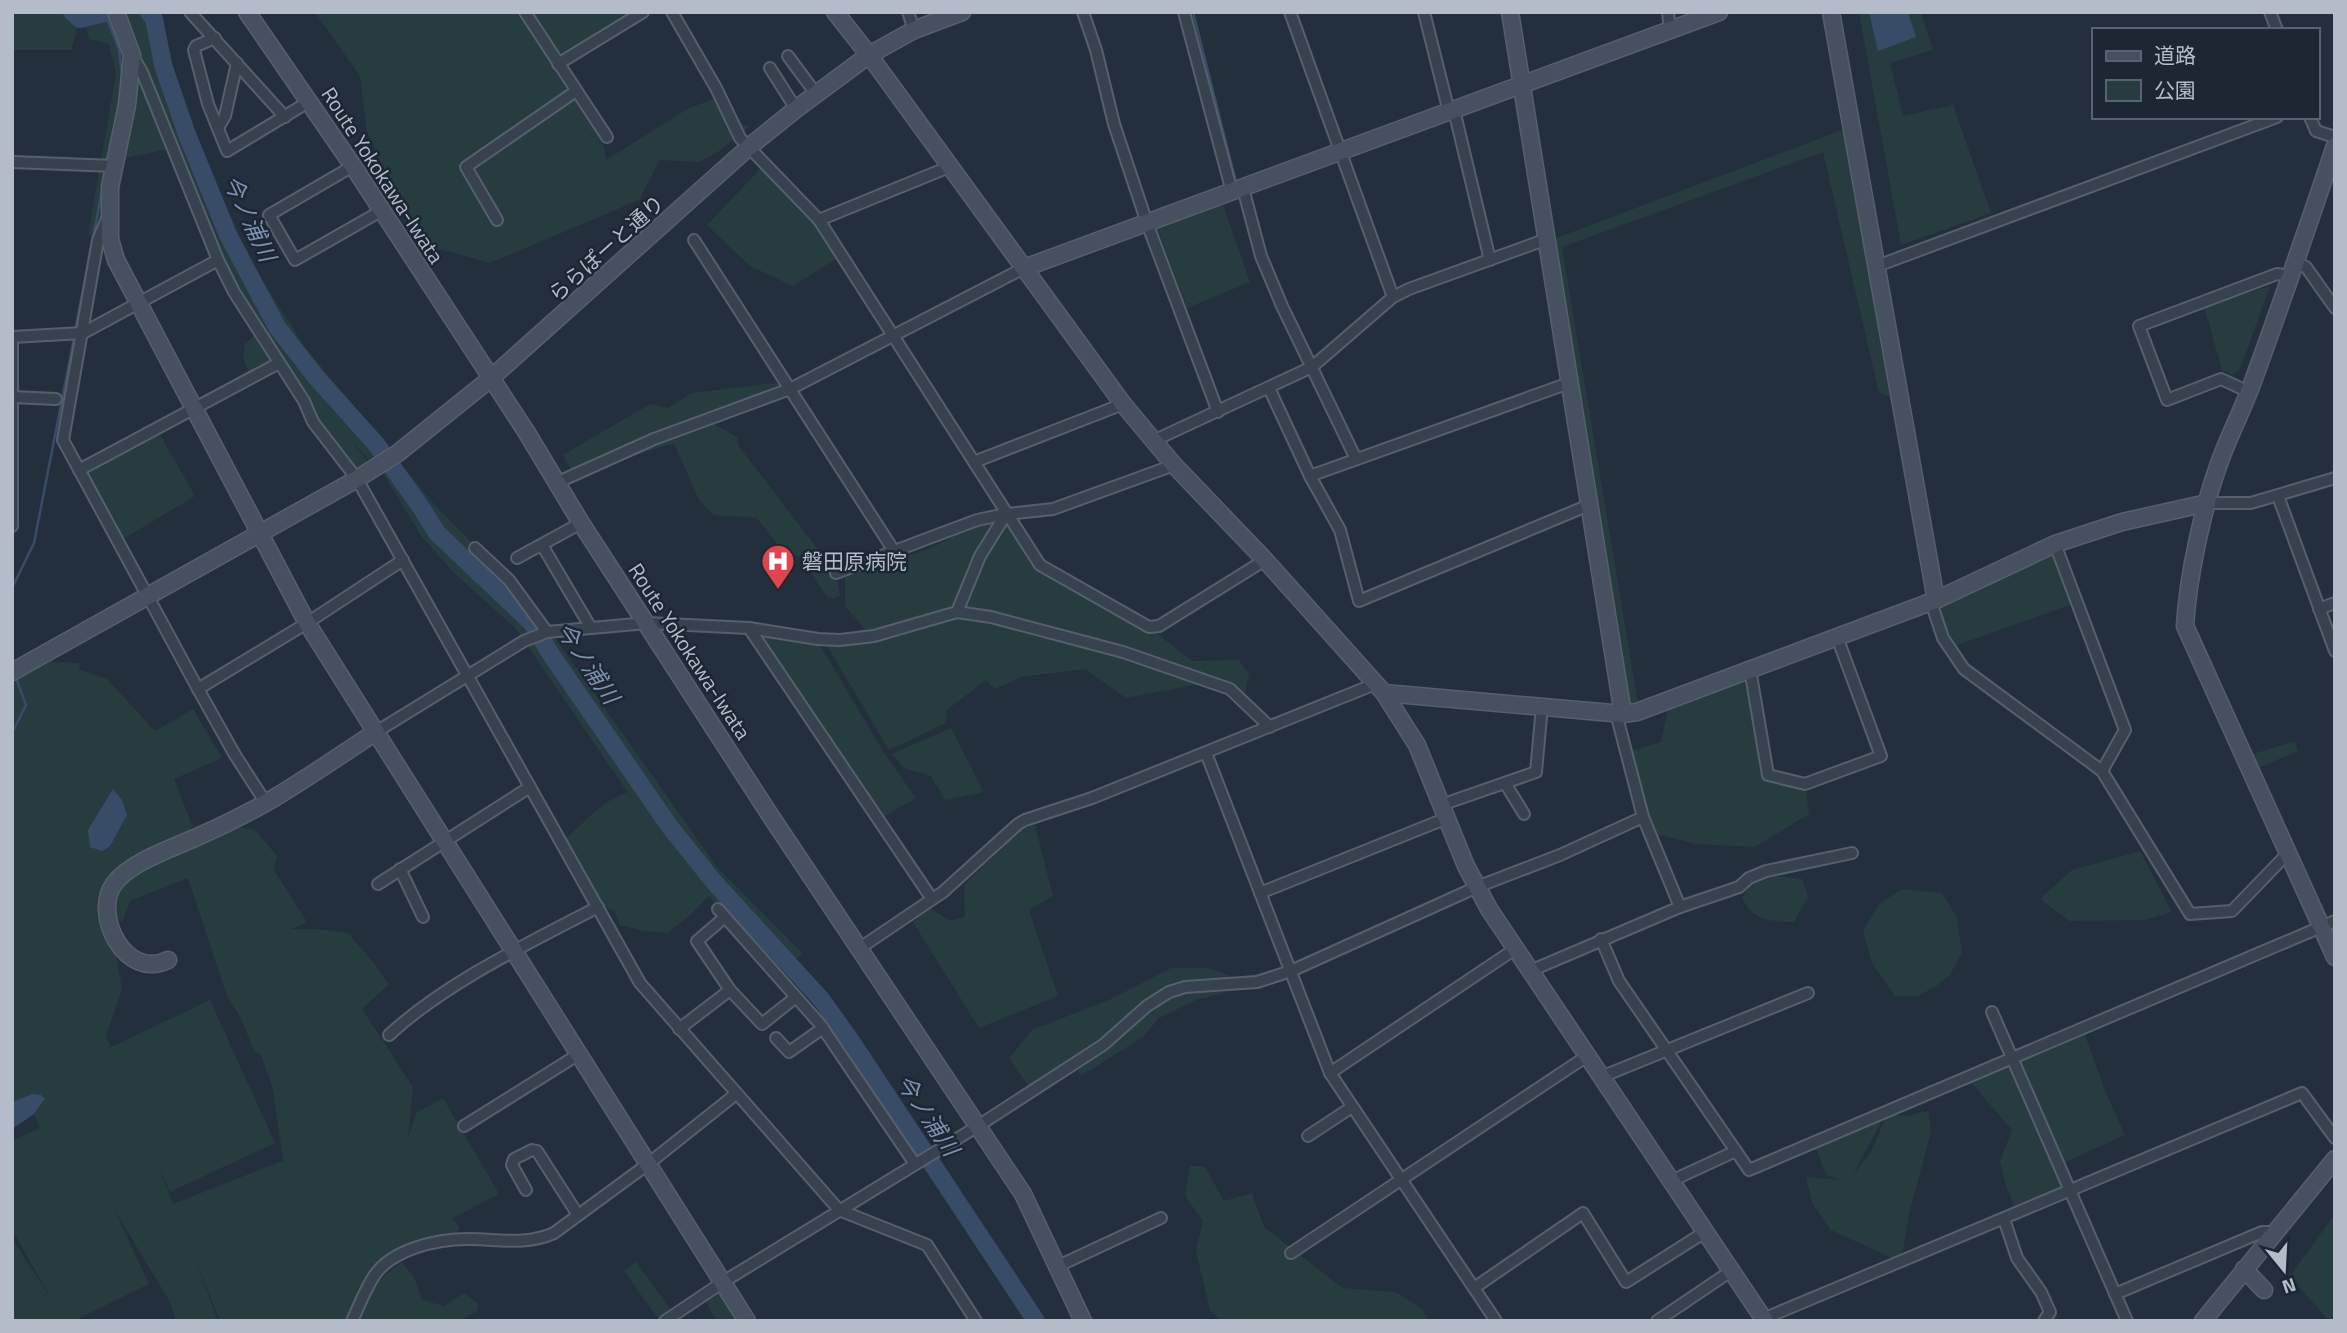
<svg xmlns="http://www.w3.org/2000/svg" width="2347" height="1333" viewBox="0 0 2347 1333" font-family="'Titillium Web','Noto Sans JP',sans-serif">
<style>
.green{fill:#263c3f;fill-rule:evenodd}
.water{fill:#394c67}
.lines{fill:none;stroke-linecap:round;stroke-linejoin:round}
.stream{stroke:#394c67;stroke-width:2.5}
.river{stroke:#394c67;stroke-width:18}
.street-casing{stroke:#565f6c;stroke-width:14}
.secondary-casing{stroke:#565f6c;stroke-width:19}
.street{stroke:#38414e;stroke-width:10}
.secondary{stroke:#465061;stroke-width:16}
.labels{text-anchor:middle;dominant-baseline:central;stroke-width:5;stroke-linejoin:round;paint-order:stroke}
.street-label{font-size:21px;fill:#b4bcc9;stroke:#1d2633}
.poi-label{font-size:21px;fill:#b4bcc9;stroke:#1d2633;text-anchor:start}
.water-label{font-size:23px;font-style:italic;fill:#7c92b1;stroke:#1d2633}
</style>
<rect width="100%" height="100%" fill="#242f3e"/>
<g class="green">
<path d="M12,12h149l24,105 71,154 49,76 129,157 77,78 49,63 157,222 86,87 -30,18 -64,-76 -19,19 -23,18 -23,-2 -24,-6 -6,-15 -16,-3 -34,-59 2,-10c18,-15 39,-40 61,-45l10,13 -121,-177 -64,-58 -30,-34 -36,-59 -37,-40 25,31 -17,10 -78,-116 -28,14 -8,-19 2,-14 14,-12 -45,-82 -43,-102 -45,10 -11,55 6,45 193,360 219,368 -33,-42 -51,-85 -106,-162 -108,-194 -88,-166 -45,-97 -14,-5 28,-161 -7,-30 -20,-5 -4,-17 -5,-3 -9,31h-57l-2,-1z"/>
<path d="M315,12h319l-78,48 39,58 9,27 -23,-19 23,20 2,14 83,-52 25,-9c7,14 21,21 35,28l-30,24 -20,11 -39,-2 -21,40 -149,63 -69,-19 -27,-52 -27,-61 -7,-55z"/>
<polygon points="1859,12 1921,12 1933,50 1890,63 1903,116 1953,105 1991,213 1901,245"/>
<polygon points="1845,129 1895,398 1879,393 1823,152 1562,247 1638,703 1621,705 1551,240"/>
<polygon points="765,164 842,255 793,286 750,266 707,225"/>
<polygon points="1222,202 1250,282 1187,308 1157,228"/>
<polygon points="2270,286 2240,369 2232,375 2222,370 2204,306"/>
<polygon points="775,383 790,389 707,420 737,437 738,445 836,573 840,596 829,599 799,556 785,554 757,518 714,515 699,500 674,443 574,475 563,455 650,404 668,408 692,393"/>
<polygon points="159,433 195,496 123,539 79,470"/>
<polygon points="1009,507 1040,565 1149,627 1192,661 1238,660 1249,673 1245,695 1209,682 1126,698 1085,669 1021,677 995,689 986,680 947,710 946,723 889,750 823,639 871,636 845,606 845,570 878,567 933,547"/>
<polygon points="2053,552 2073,604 1952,647 1942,634 1936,605"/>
<polygon points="749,628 820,645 884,753 916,798 878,820"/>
<path d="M49,658l5,4 25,1 1,7 27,9 48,52 38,-22 29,49 -48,21 18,46 -2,9 -63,42 68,-34 44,-15 16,3 22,26 -3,14 33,52 -16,7h28l29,4 25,29 16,22 -27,25 51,78 -5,52 8,-26 27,-15 56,96 -46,24 7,12 -46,19 -32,19 -9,18 28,-24 13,15 8,23 22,6 20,-13 14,11 -1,7 -18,10h-128l-2,-3 -6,3h-103l-26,-65 24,65h-42l-6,-19 -56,-93 35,75 -76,37h-61v-83l42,66 -42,-75v-88l28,-13 -6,-14 11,-14 -13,-6 -20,8v-420zM188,878l39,118 14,22 13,33 7,4 11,31 12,78 -2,-3 -109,43 -15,-38 12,26 105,-49 -65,-143 -99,47 -5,-11 16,-47 -14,-77 2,-3 12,14 8,-22z"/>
<polygon points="1744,681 1763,745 1768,775 1805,784 1809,814 1755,847 1696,844 1648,832 1631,751 1661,742 1668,708"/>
<polygon points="951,728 984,792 945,800 931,776 904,768 892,754"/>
<polygon points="2295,741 2298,751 2258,768 2253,754"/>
<polygon points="1035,825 1053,896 1029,910 1058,996 979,1028 913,922 930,908 950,921 965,916 964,885 1022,829"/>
<polygon points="2140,851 2172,912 2145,920 2069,921 2040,899 2072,870"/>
<path d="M1757,874l45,5 6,18 -14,25c-23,-1 -40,0 -52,-24z"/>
<polygon points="1902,889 1942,893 1957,918 1962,952 1950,975 1935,987 1917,996 1895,996 1872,963 1863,931 1879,904"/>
<polygon points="1171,968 1208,968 1238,979 1180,985 1141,1002 1099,1042 1029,1087 1009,1058 1032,1030 1111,999"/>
<polygon points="1215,990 1226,993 1198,999 1159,1018 1143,1037 1081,1076 1078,1070 1176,993"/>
<polygon points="2085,1035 2105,1090 2125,1135 2063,1163 2018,1061"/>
<polygon points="2008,1066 2065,1189 2017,1213 2006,1186 2000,1161 2012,1130 1969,1080"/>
<polygon points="1928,1111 1931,1132 1909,1214 1901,1262 1831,1230 1812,1203 1806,1177 1842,1180 1826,1175 1815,1145 1885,1115 1852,1176 1872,1150 1887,1114 1907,1116"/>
<polygon points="1190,1165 1205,1167 1224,1201 1252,1193 1264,1227 1343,1288 1396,1292 1422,1309 1430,1321 1221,1321 1210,1310 1196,1251 1203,1221 1185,1196"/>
<polygon points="2335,1214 2335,1321 2329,1321 2290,1276"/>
<polygon points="636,1262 672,1311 659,1320 624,1271"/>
<polygon points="723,1285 745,1321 717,1321 703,1297"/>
</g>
<g class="water">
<polygon points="1869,12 1908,12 1916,37 1878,51"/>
<polygon points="113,789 122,800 127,815 110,846 102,851 90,847 88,830"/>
<polygon points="32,1094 41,1095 45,1099 34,1114 12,1129 12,1102"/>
</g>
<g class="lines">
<g class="stream">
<polyline points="1193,12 1236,182"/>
<polyline points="105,14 119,49 122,77"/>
<polyline points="113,135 121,90"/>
<polyline points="1239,195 1252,243"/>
<polyline points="93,238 102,190"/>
<polyline points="75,331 91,248"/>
<polyline points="12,588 34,543 74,338"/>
<polyline points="12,733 26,705 16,678"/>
</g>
<g class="river">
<polyline points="72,12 80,19 108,12"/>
<polyline points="149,12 154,19 163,65 186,132 228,235 277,327 315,376 376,444 420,506 437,533 532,623 550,653 670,827 714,882 821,999 851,1041 1036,1321"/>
</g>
<defs>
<g id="street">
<polyline points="190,12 285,117"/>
<polyline points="525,12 607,137"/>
<polyline points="672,12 716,88 740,138 819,220 1040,565 1149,627 1159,626 1265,560"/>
<polyline points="908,12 914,30"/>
<polyline points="1083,12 1096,50 1114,124 1147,223 1218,412"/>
<polyline points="1184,12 1232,192"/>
<polyline points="1290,12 1393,297"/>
<polyline points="1424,12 1449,112"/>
<polyline points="1668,12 1670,30"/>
<polyline points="2270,12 2277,30"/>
<polyline points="215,38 196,46 194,50 208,104 227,151 310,101"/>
<polyline points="132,55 142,72 218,260 234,292 304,401 313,422 357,479 640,983 839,1210 927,1245 976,1321"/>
<polyline points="788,56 816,94"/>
<polyline points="558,64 643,12"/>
<polyline points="770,68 796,109"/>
<polyline points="1454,110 1490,260"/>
<polyline points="2310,117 2316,131 2335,137"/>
<polyline points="218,128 225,116 237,63"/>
<polyline points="12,162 115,166"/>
<polyline points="353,166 269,215 295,260 381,211"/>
<polyline points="1243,188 1261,256 1282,306 1356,459"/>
<polyline points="107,219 98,240 63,440 198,689 235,755 266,803"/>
<polyline points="497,220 466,167 576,91"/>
<polyline points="819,220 949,167"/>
<polyline points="694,240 894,551"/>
<polyline points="2296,263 2306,267 2335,308"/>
<polyline points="1877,266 2277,117"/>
<polyline points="12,337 83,333 218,260"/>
<polyline points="12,337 12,526"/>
<polyline points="1269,388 1310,476 1569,383"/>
<polyline points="2249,392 2221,379 2167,400 2139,326 2277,274 2291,276"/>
<polyline points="12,397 56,399"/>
<polyline points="1153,441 1312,367 1393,297 1409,289 1547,239"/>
<polyline points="974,462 1123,404"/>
<polyline points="79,470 279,363"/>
<polyline points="1310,476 1340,530 1359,601 1589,505"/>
<polyline points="556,483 654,439 790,389 1024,268"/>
<polyline points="2278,496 2335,651"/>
<polyline points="2207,503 2251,503 2335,478"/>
<polyline points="2055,544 2125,730 2102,771"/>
<polyline points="542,545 591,628"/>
<polyline points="475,548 509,580 547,632"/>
<polyline points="517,558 581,523"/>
<polyline points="836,573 977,520 1006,514 1053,509 1174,465"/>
<polyline points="1931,602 1943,638 1964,669 2102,771 2190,914 2232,911 2289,852"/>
<polyline points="2319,609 2335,603"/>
<polyline points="957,612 980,556 1006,514"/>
<polyline points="749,628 932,899"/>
<polyline points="1750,669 1768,775 1805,784 1881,756 1837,637"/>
<polyline points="198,689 307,623 403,560"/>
<polyline points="1616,713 1643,817 1680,907"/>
<polyline points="376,732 524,641 547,632 647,623 749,628 818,639 840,640 874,636 957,612 991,617 1123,652 1230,689 1270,727"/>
<polyline points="1206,753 1330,1073 1496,1321"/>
<polyline points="1505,783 1524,814"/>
<polyline points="1441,805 1536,772 1542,706"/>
<polyline points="400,869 423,917"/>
<polyline points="378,884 530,787"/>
<polyline points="1260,893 1447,818"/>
<polyline points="718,909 820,1024 915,1164"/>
<polyline points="725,917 697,941 730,990 762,1024 796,997"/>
<polyline points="1601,939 1619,981 1749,1170 2335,921"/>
<polyline points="860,948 943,892 1018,824 1025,820 1092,798 1375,684"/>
<polyline points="1530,971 1680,907 1739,887 1749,878 1766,871 1852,853"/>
<polyline points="1992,1012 2127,1321"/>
<polyline points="679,1029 730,990"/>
<path d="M389,1035c56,-52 140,-92 209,-128"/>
<polyline points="776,1038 789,1052 823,1028"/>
<polyline points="1330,1073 1515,949"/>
<polyline points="1601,1077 1808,993"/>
<polyline points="464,1126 579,1054"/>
<polyline points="1308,1136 1352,1107"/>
<polyline points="1671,1181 1736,1151"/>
<polyline points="526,1190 512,1165 514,1159 532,1150 537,1151 578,1215"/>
<polyline points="2004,1219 2017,1258 2041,1292 2050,1312 2044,1321"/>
<polyline points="1291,1253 1587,1056"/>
<polyline points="1056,1267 1161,1218"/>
<polyline points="1474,1288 1583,1213 1626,1282 1705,1232"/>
<polyline points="2115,1294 2262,1232 2275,1232"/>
<polyline points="1763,1319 2302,1093 2335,1138"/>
<path d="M352,1321c7,-15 13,-31 22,-45 18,-27 63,-37 94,-37 30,0 57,7 86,-6l94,-69 88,-70"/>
<polyline points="665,1321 723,1282 978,1126 1103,1045 1147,1006 1169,992 1185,987 1257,982 1291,971 1477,887 1560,855 1643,817"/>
<polyline points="1657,1321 1731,1271"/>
</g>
<g id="secondary">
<polyline points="116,12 132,55 127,105 110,187 110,239 116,260 307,623 747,1321"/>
<polyline points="247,12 353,166 527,433 581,523 770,815 1023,1194 1083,1321"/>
<polyline points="835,12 869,55 1123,404 1174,465 1265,560 1384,693 1417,745 1466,866 1489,909 1765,1321"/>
<polyline points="1510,12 1623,714"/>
<polyline points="1831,12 1936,600"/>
<path d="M2335,146c-27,80 -54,159 -83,238 -9,24 -20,46 -29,69 -19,48 -35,122 -38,173l150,331"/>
<polyline points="1024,268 1719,12"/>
<polyline points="12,672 357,479 398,453 490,379 749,147 796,109 869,55 914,30 962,12"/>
<polyline points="1384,693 1623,714 1637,712 1936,600 2055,544 2122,522 2207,503"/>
<path d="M168,960c-43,21 -76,-46 -54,-76 16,-22 59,-36 83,-47 23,-10 45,-21 67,-33 38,-22 75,-48 112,-72"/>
<polyline points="2244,1269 2264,1290"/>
<polyline points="2203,1321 2335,1159"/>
</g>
</defs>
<use href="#street" class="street-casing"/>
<use href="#secondary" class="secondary-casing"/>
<use href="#street" class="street"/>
<use href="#secondary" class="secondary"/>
</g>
<defs>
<symbol id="hospital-pin" viewBox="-11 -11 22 30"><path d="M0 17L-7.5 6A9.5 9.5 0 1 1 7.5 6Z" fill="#e0444e" stroke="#1d2633"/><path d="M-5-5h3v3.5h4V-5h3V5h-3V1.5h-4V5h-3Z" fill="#fff"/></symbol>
</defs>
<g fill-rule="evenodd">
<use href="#hospital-pin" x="759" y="542" width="38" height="52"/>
</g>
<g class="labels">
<g class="street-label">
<text transform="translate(383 175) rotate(57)">Route Yokokawa-Iwata</text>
<text transform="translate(606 248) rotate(-42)">ららぽーと通り</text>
<text transform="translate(690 651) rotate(57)">Route Yokokawa-Iwata</text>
</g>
<g class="poi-label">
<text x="802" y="561">磐田原病院</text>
</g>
<g class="water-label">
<text transform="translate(250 218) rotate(65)">今ノ浦川</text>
<text transform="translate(588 663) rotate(56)">今ノ浦川</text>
<text transform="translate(928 1115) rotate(56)">今ノ浦川</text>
</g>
</g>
<rect width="2347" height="1333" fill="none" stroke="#b4bcc9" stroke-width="28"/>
<rect x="2092" y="28" width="228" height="91" fill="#1d2633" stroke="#59626f" stroke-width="2"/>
<rect x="2106" y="51" width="35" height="10" fill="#465061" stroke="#59626f" stroke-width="2"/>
<text x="2154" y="63" font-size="21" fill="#b4bcc9">道路</text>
<rect x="2106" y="80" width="35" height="21" fill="#263c3f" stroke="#59626f" stroke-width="2"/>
<text x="2154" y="98" font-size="21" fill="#b4bcc9">公園</text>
<g transform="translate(2284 1270) rotate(162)" stroke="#1d2633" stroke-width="5" paint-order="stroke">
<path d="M0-5L12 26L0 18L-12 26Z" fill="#b4bcc9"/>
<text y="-10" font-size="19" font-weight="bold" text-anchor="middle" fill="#b4bcc9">N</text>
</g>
</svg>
